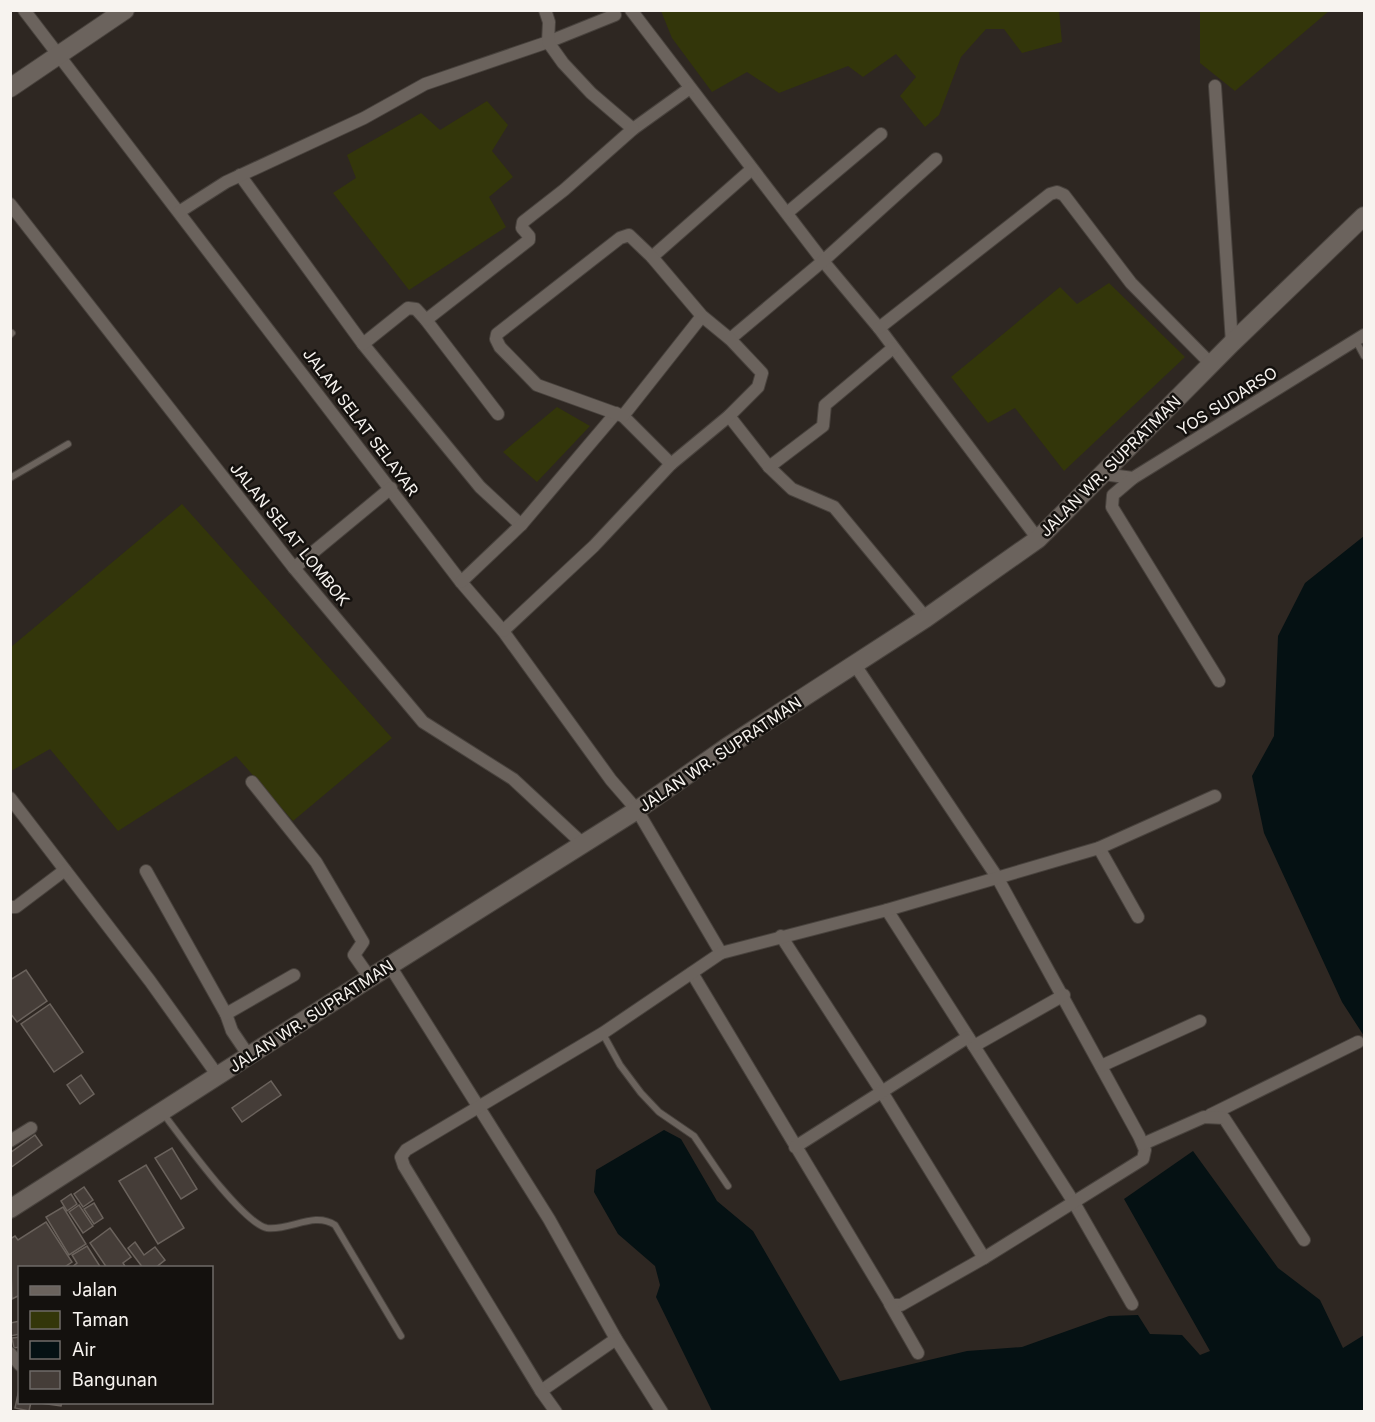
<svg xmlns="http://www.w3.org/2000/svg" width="1375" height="1422" viewBox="0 0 1375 1422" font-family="Inter,sans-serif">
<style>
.green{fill:#33360a}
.water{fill:#051113}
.building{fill:#453d38;stroke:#6a625c;stroke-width:1.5}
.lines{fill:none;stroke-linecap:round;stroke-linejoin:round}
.lane-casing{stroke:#48423d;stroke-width:8}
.street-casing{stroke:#48423d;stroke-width:14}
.secondary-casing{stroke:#48423d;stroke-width:20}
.lane{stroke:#6b635d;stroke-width:6}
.street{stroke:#6b635d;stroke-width:12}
.secondary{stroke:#6b635d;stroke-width:18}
.labels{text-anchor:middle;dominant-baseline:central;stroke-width:5;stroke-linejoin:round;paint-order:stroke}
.street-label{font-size:16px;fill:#f7f3ef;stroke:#14110e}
</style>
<rect width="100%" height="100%" fill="#2e2722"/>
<g class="green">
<polygon points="661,11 1059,11 1062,42 1022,53 1004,29 986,29 961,57 939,115 925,127 900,96 916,77 896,54 863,77 848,66 779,93 747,72 712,92 672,38"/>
<polygon points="1200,11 1200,10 1329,11 1235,91 1200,63"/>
<polygon points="487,101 508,125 492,151 513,177 489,197 506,227 409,290 333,193 356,178 347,155 421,113 440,130"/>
<polygon points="1109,283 1185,357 1064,471 1015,408 988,423 951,377 1060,287 1077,304"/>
<polygon points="557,407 590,426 537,482 503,452"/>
<polygon points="182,504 392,738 293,821 236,756 118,831 50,749 11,771 11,647"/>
</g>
<g class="water">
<polygon points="1364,536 1364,1036 1342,1002 1264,833 1252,776 1274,736 1278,636 1305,583"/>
<polygon points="664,1130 681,1139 717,1201 753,1231 840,1381 967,1351 1022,1347 1109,1316 1138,1315 1150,1334 1182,1335 1200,1355 1210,1351 1124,1199 1193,1151 1278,1268 1320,1300 1343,1348 1364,1335 1364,1411 712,1411 656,1297 660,1285 655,1266 618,1234 594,1192 596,1170"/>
</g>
<g class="building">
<polygon points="26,970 47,1001 17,1022 10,1013 10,980"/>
<polygon points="50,1004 83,1052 54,1072 21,1024"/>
<polygon points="81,1075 94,1094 80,1104 67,1085"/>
<polygon points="271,1081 281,1095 242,1122 232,1108"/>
<polygon points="35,1135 42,1145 10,1168 10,1153"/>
<polygon points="172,1148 197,1189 181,1199 155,1158"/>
<polygon points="146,1165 184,1228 158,1244 119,1181"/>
<polygon points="84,1187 93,1200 83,1207 74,1194"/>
<polygon points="71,1194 77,1204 67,1211 61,1201"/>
<polygon points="94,1203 103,1218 94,1224 84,1209"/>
<polygon points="79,1205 93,1226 83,1233 69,1212"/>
<polygon points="63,1207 86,1244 69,1255 46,1217"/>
<polygon points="46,1222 72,1262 63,1268 20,1268 20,1295 12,1299 10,1239 15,1236 18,1240"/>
<polygon points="110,1228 131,1257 123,1263 126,1268 107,1268 90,1243"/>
<polygon points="135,1242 144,1255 155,1247 165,1260 155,1268 143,1268 128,1248"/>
<polygon points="87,1246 101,1268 71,1268 77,1263 72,1255"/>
<polygon points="20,1321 20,1334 10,1336 10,1323"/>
<polygon points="20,1337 20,1347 14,1348 12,1338"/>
<polygon points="20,1385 20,1402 31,1402 29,1411 15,1408"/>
<polygon points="33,1402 62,1402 61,1406"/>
</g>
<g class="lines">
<defs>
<g id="lane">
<polyline points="10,335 12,333"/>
<polyline points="1356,341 1364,356"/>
<polyline points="10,478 68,444"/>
<polyline points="603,1034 620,1065 641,1093 659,1112 694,1136 728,1186"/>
<path d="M162,1112c17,22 81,112 105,116 23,3 47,-17 68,-3l66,111"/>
</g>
<g id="street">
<polyline points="24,10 461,582 503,631 611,780 637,810 721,953"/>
<polyline points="631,10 823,261 879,328 1038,539"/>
<polyline points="1215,86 1232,343"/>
<polyline points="633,129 690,88"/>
<polyline points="240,175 363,344 480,487 521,525"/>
<polyline points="10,204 294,568 423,722 513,779 583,844"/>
<polyline points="179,212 226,182 364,118 425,84 548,42 615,15"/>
<polyline points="787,213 881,134"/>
<polyline points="652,257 752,169"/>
<polyline points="426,320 498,414"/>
<polyline points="879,328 1050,194 1057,192 1064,195 1131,283 1212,365"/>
<polyline points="730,339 823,261 936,159"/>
<polyline points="363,344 408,308 416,309 426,320 529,240 529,236 522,228 523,222 564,190 633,129 591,93 563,63 548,42 549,22 545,10"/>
<polyline points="623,416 671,464"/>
<polyline points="729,416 769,467 792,489 834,507 926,618"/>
<polyline points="769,467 823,426 825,405 893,348"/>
<polyline points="1103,474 1133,478 1364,335"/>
<polyline points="1133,478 1113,495 1112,507 1219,681"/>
<polyline points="294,568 391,488"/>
<polyline points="461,582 521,525 616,413"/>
<polyline points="503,631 594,546 671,464 729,416 758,387 762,373 730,339 702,316 652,257 629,235 620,238 497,334 496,339 500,347 537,385 623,416 702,316"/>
<polyline points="252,782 316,862 363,942 354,955 370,978"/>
<polyline points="10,798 150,981 218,1076"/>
<polyline points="1099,848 1138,917"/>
<polyline points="146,871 226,1014 232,1031 249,1056"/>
<polyline points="10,907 16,907 65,870"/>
<polyline points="887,910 1073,1201 1132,1304"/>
<polyline points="781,936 882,1092 984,1258"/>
<polyline points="390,966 549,1219 616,1339 662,1412"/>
<polyline points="692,973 891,1305 901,1305 984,1258 1143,1159 1145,1150 1139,1136 997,877 855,665"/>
<polyline points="226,1014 294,975"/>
<polyline points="974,1046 1064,995"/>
<polyline points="1101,1066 1200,1021"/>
<polyline points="1210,1115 1358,1042"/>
<polyline points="10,1141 31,1128"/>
<polyline points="1143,1144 1204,1117 1224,1118 1304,1240"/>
<polyline points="795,1147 968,1037"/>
<polyline points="890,1304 918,1353"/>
<polyline points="10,1353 20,1365"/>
<polyline points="541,1391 616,1339"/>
<polyline points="556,1412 541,1391 404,1166 401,1157 406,1150 603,1033 721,953 887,910 1099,848 1215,796"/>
</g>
<g id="secondary">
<polyline points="10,88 125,10"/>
<polyline points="10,1209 370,978 637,810 727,747 926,618 1038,539 1232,343 1364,216"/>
</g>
</defs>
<use href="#lane" class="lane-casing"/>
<use href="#street" class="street-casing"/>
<use href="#secondary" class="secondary-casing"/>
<use href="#lane" class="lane"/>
<use href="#street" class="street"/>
<use href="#secondary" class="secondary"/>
</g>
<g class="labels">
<g class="street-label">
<text transform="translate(1227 401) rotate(-32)">YOS SUDARSO</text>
<text transform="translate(361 422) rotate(53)">JALAN SELAT SELAYAR</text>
<text transform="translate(1110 466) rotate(-45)">JALAN WR. SUPRATMAN</text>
<text transform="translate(290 534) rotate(51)">JALAN SELAT LOMBOK</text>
<text transform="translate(720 754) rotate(-34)">JALAN WR. SUPRATMAN</text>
<text transform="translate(311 1016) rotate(-33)">JALAN WR. SUPRATMAN</text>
</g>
</g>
<rect width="1375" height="1422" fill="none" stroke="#f7f3ef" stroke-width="24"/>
<rect x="18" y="1266" width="195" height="138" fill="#14110e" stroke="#6f6b68" stroke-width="1.5"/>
<rect x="30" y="1286" width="30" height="9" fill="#6b635d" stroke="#6f6b68" stroke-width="1.5"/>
<text x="72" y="1296" font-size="18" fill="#f7f3ef">Jalan</text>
<rect x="30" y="1311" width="30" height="18" fill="#33360a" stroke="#6f6b68" stroke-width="1.5"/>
<text x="72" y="1326" font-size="18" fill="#f7f3ef">Taman</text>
<rect x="30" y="1341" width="30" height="18" fill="#051113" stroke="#6f6b68" stroke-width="1.5"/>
<text x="72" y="1356" font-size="18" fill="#f7f3ef">Air</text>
<rect x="30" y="1371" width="30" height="18" fill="#453d38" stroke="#6f6b68" stroke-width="1.5"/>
<text x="72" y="1386" font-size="18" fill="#f7f3ef">Bangunan</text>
</svg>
